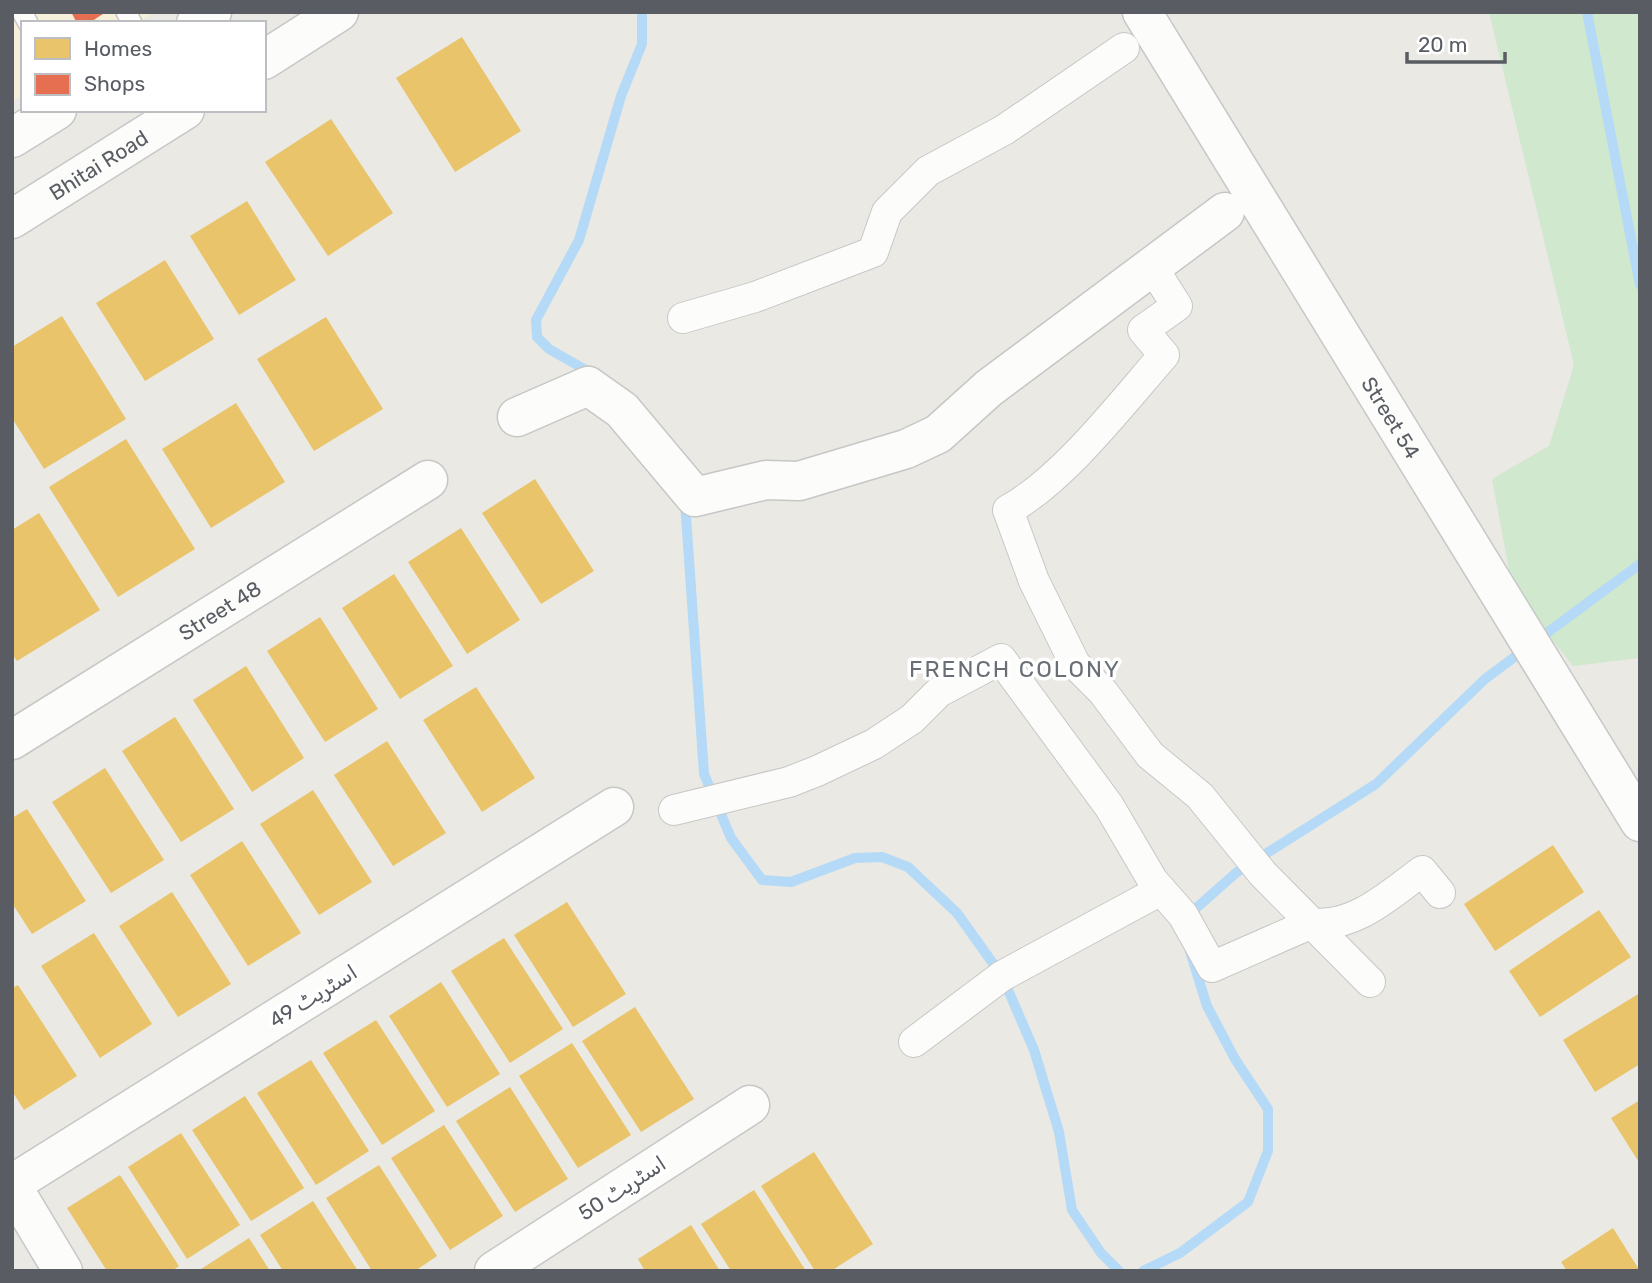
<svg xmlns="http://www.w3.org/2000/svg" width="1652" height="1283" viewBox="0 0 1652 1283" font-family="Rubik,'Noto Sans Arabic',sans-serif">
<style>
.commercial{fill:#f6f0db}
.green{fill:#d0e8cd}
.homes{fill:#e9c46a}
.shops{fill:#e76f51}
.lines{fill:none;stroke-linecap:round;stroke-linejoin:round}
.stream{stroke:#b5daf7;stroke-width:10}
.service-casing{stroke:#c6c7c6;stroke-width:22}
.pedestrian-casing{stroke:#c6c7c6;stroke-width:32}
.minor-casing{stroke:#c6c7c6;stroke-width:41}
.tertiary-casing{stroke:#c6c7c6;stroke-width:41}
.service{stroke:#fcfcfb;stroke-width:19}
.pedestrian{stroke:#fcfcfb;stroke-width:30}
.minor{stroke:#fcfcfb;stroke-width:38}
.tertiary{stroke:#fcfcfb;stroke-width:38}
.labels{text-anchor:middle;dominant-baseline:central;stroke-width:7;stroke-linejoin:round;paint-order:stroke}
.street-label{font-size:21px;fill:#595d63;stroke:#fff}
.neighbourhood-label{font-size:23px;letter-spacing:2px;fill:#6a6f75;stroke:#fff}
</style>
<rect width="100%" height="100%" fill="#eae9e4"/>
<polygon class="commercial" points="12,12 154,12 138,23 23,23 23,95 12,102"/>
<polygon class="green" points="1489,12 1640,12 1640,658 1573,666 1513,591 1492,479 1549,446 1574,365"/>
<g class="homes">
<polygon points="462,37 521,131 455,172 396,78"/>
<polygon points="331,119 393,213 328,256 265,162"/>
<polygon points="247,201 296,280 239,315 190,236"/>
<polygon points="165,260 214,339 145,381 96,303"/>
<polygon points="62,316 126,419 44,469 12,418 12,347"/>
<polygon points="326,317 383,409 314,451 257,359"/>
<polygon points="236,403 285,482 211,528 162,449"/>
<polygon points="126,439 195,549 118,597 49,487"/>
<polygon points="535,479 594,571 541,604 482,513"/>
<polygon points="39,513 100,610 17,661 12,654 12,530"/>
<polygon points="461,528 520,620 467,654 408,562"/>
<polygon points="394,574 453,666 400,699 342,608"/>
<polygon points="320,617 378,709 325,742 267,651"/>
<polygon points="246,666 304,758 252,792 193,700"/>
<polygon points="476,687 535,778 482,812 423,720"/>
<polygon points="175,717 234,809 181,842 122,751"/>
<polygon points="387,741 446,833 393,866 334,775"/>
<polygon points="105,768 164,860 111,893 52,802"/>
<polygon points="313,790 372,882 319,915 260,824"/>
<polygon points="27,809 86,901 32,934 12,903 12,818"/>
<polygon points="242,841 301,933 248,966 190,875"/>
<polygon points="1553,845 1584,892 1495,951 1464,904"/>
<polygon points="172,892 231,984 178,1017 119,926"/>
<polygon points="567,902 626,994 573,1027 514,935"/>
<polygon points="1599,910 1631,957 1540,1017 1509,971"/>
<polygon points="94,933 152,1024 100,1058 41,966"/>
<polygon points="504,938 563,1029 510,1063 451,971"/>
<polygon points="441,982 500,1074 447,1107 389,1016"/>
<polygon points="18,985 77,1076 24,1110 12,1091 12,988"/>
<polygon points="1640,993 1640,1064 1595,1092 1563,1040"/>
<polygon points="635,1007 694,1099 641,1132 582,1041"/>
<polygon points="376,1020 435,1111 382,1145 323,1053"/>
<polygon points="572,1043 631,1135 578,1168 519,1076"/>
<polygon points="311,1060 369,1151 316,1185 257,1093"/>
<polygon points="510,1087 568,1179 515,1212 456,1121"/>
<polygon points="245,1096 304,1188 251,1221 192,1130"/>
<polygon points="1640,1100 1640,1164 1611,1118"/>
<polygon points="444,1125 503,1216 450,1250 391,1158"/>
<polygon points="181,1133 240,1225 187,1259 128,1167"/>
<polygon points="814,1152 873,1244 831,1271 815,1271 761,1186"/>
<polygon points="379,1165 437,1256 415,1271 372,1271 326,1198"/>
<polygon points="120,1175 179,1266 172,1271 107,1271 67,1208"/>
<polygon points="754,1190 806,1271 731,1271 701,1224"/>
<polygon points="313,1201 358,1271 283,1271 260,1235"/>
<polygon points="691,1225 720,1271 645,1271 638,1259"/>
<polygon points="1613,1228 1640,1271 1567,1271 1561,1262"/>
<polygon points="249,1238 270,1271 198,1271"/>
</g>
<polygon class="shops" points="71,12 106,12 89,23 77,23"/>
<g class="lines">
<g class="stream">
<polyline points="1587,12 1640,285"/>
<polyline points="593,374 549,349 537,337 536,320 579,240 621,96 642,44 642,12"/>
<polyline points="685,502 704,774 731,838 762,880 791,882 855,858 882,857 908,867 957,913 1002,976 1034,1050 1059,1132 1072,1210 1101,1253 1119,1271"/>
<polyline points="1536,641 1640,564"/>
<polyline points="1191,917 1194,910 1237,872 1376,784 1485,679 1524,650"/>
<polyline points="1143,1271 1180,1253 1248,1202 1268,1151 1268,1109 1235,1059 1207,1006 1189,948"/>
</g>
<defs>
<g id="service">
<polyline points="22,12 28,23"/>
<polyline points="126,12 132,23"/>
</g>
<g id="pedestrian">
<path d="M1151,265l26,41 -34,24 21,25c-42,48 -101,125 -156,155l26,71 41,83 28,28 47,63 50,41 63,78 107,108"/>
<polyline points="683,318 755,297 873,252 887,212 928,171 1004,130 1124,48"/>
<path d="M674,810l115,-28 28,-11 57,-27 38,-25 27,-27 62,-33 108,147 44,75 30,34 29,52 100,-44c41,6 79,-29 110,-52l18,22"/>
<polyline points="914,1042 1002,976 1161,890"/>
</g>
<g id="minor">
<path id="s1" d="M1142,12l498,810"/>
<polyline points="517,417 588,386 622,410 695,497 766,480 799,481 906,449 938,434 989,388 1225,212"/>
<path id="s2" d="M12,740l416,-260"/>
<polyline points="12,1184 614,807"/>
<polyline points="494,1271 750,1105"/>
</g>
<g id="tertiary">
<polyline points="196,23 212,12"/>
<polyline points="264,60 339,12"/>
<polyline points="12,138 57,110"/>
<path id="s3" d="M12,219l173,-109"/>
<polyline points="12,1186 63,1271"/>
</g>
</defs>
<use href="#service" class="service-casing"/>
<use href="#pedestrian" class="pedestrian-casing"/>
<use href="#minor" class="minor-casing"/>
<use href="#tertiary" class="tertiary-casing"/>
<use href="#service" class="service"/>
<use href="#pedestrian" class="pedestrian"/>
<use href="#minor" class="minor"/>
<use href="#tertiary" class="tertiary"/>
</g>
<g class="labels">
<g class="street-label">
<text stroke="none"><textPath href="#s3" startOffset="102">Bhitai Road</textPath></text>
<text stroke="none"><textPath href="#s1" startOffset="476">Street 54</textPath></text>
<text stroke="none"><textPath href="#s2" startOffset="245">Street 48</textPath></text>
<text transform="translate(313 996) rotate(-32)">اسٹریٹ 49</text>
<text transform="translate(622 1188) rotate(-33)">اسٹریٹ 50</text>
</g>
<g class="neighbourhood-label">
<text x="1015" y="669">FRENCH COLONY</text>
</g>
</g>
<rect width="1652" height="1283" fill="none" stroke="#595d63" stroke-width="28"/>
<rect x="21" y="21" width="245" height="91" fill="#ffffff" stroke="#bdbec1" stroke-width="2"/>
<rect x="35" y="38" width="35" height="21" fill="#e9c46a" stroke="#bdbec1" stroke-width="2"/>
<text x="84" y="56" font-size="21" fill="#595d63">Homes</text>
<rect x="35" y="74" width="35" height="21" fill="#e76f51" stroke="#bdbec1" stroke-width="2"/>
<text x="84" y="91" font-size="21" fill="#595d63">Shops</text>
<path d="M1407 52v10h98v-10" fill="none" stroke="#595d63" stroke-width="3.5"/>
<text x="1418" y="52" font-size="21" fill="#595d63" stroke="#ffffff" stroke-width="5" paint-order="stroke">20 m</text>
</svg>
